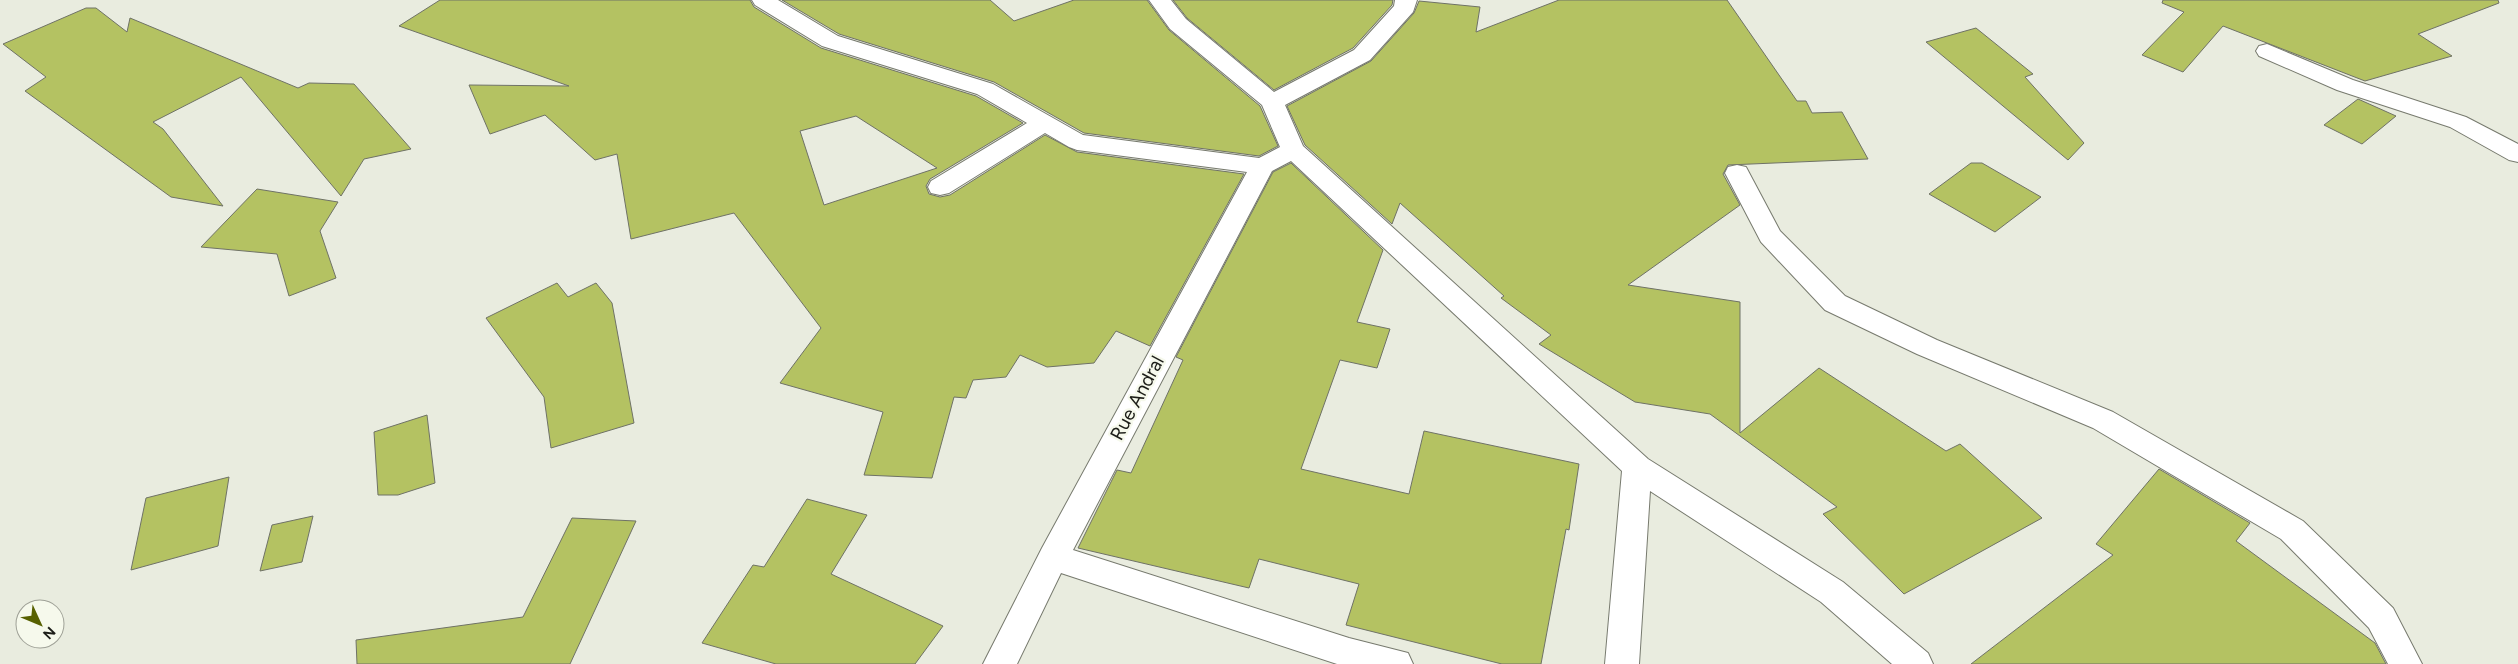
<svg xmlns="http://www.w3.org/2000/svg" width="2518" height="664" viewBox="0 0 2518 664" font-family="Figtree,sans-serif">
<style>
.building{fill:#b4c262;stroke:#6f7266;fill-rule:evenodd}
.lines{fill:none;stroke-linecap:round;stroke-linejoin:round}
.minor-casing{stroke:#777a6e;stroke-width:2}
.minor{fill:#fff;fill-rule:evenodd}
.labels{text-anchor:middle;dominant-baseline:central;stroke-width:4.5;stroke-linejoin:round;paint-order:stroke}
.street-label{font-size:19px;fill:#1c1d18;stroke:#f6f9ec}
</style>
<rect width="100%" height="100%" fill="#e9ecdf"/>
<g class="building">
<path d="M440,0h310l4,7 67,41 155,48 47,27 -93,56 -4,7 3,8 11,3 10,-2 95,-60 32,17 167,22 -94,172 -34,-15 -22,32 -47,4 -27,-12 -14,22 -33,3 -7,18 -12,-1 -22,81 -68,-3 19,-63 -103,-29 41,-55 -87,-115 -103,26 -14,-85 -22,6 -50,-45 -55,19 -21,-49 100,1 -170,-60zM856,116l81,52 -113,37 -24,-74z"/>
<polygon points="782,0 990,0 1014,21 1074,0 1147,0 1169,30 1260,106 1278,146 1259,156 1084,133 994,82 839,34"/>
<polygon points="1173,0 1393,0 1392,5 1353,48 1274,90 1187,18"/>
<polygon points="1559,0 1727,0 1797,101 1806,101 1812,113 1842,112 1868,159 1728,165 1723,174 1740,205 1628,285 1740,302 1740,433 1819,368 1946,451 1960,444 2042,518 1904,594 1823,514 1837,507 1710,414 1635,402 1539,344 1551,335 1501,298 1504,296 1400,203 1392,224 1305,145 1287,106 1371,61 1414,13 1419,1 1480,7 1476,32"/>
<polygon points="2163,0 2498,0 2499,3 2418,34 2452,56 2365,81 2223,26 2183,72 2142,55 2184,12 2162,3"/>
<polygon points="86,8 96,8 127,32 130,18 298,88 309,83 354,84 411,149 364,159 341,196 241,77 153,122 163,129 223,206 171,197 25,91 46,77 3,44"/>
<polygon points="1976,28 2033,74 2025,77 2084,143 2068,160 1926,42"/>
<polygon points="2358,99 2396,116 2362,144 2324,125"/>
<polygon points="1291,163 1383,250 1357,322 1390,329 1377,368 1340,360 1301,469 1409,494 1424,431 1579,464 1569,530 1566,529 1541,664 1502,664 1346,625 1359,584 1259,559 1249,588 1078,548 1117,470 1131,473 1183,360 1176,357 1273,172"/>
<polygon points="1971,163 1982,163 2041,197 1995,232 1929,194"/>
<polygon points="257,189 338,202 320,231 336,278 289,296 277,254 201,247"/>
<polygon points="557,283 568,297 596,283 612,303 634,423 551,448 544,397 486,318"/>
<polygon points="427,415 435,483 398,495 378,495 374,432"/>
<polygon points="2159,469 2250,523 2236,541 2375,643 2386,664 1971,664 2113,555 2096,544"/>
<polygon points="229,477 218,546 131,570 146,498"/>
<polygon points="807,499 867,515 831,574 943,626 915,664 776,664 702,643 753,565 764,567"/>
<polygon points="313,516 302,562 260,571 272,525"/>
<polygon points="572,518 636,521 570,664 357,664 356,640 523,617"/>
</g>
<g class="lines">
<defs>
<g id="minor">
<polygon points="752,0 778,0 838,36 993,84 1083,135 1259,158 1280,147 1262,105 1170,29 1149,0 1171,0 1186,19 1274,92 1354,50 1394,6 1395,0 1417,0 1413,12 1370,60 1285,105 1303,146 1648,459 1843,582 1928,653 1933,664 1892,664 1821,602 1650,491 1639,664 1605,664 1622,471 1291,161 1272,171 1073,550 1349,638 1408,653 1413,664 1337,664 1061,573 1017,664 983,664 1042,548 1247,172 1077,150 1069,147 1045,133 949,193 940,195 931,193 928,187 931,181 1027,123 977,94 822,46 755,5"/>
<polygon points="2267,44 2353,80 2466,117 2518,144 2518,162 2509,160 2450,127 2337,90 2259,56 2256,51 2259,46"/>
<polygon points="1737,165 1746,167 1780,231 1845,296 1937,340 2113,412 2303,521 2393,608 2422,664 2388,664 2369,628 2281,539 2093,428 1917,354 1825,310 1761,242 1725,173 1728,167"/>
</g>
</defs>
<use href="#minor" class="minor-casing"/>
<use href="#minor" class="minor"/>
</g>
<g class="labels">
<g class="street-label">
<text transform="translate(1137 398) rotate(-62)">Rue Andral</text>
</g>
</g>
<g transform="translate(40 624) rotate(134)"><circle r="24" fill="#f6f9ec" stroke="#9fa197"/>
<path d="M0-4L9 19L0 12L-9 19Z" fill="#576000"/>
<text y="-8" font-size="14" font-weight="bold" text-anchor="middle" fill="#1c1d18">N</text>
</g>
</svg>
